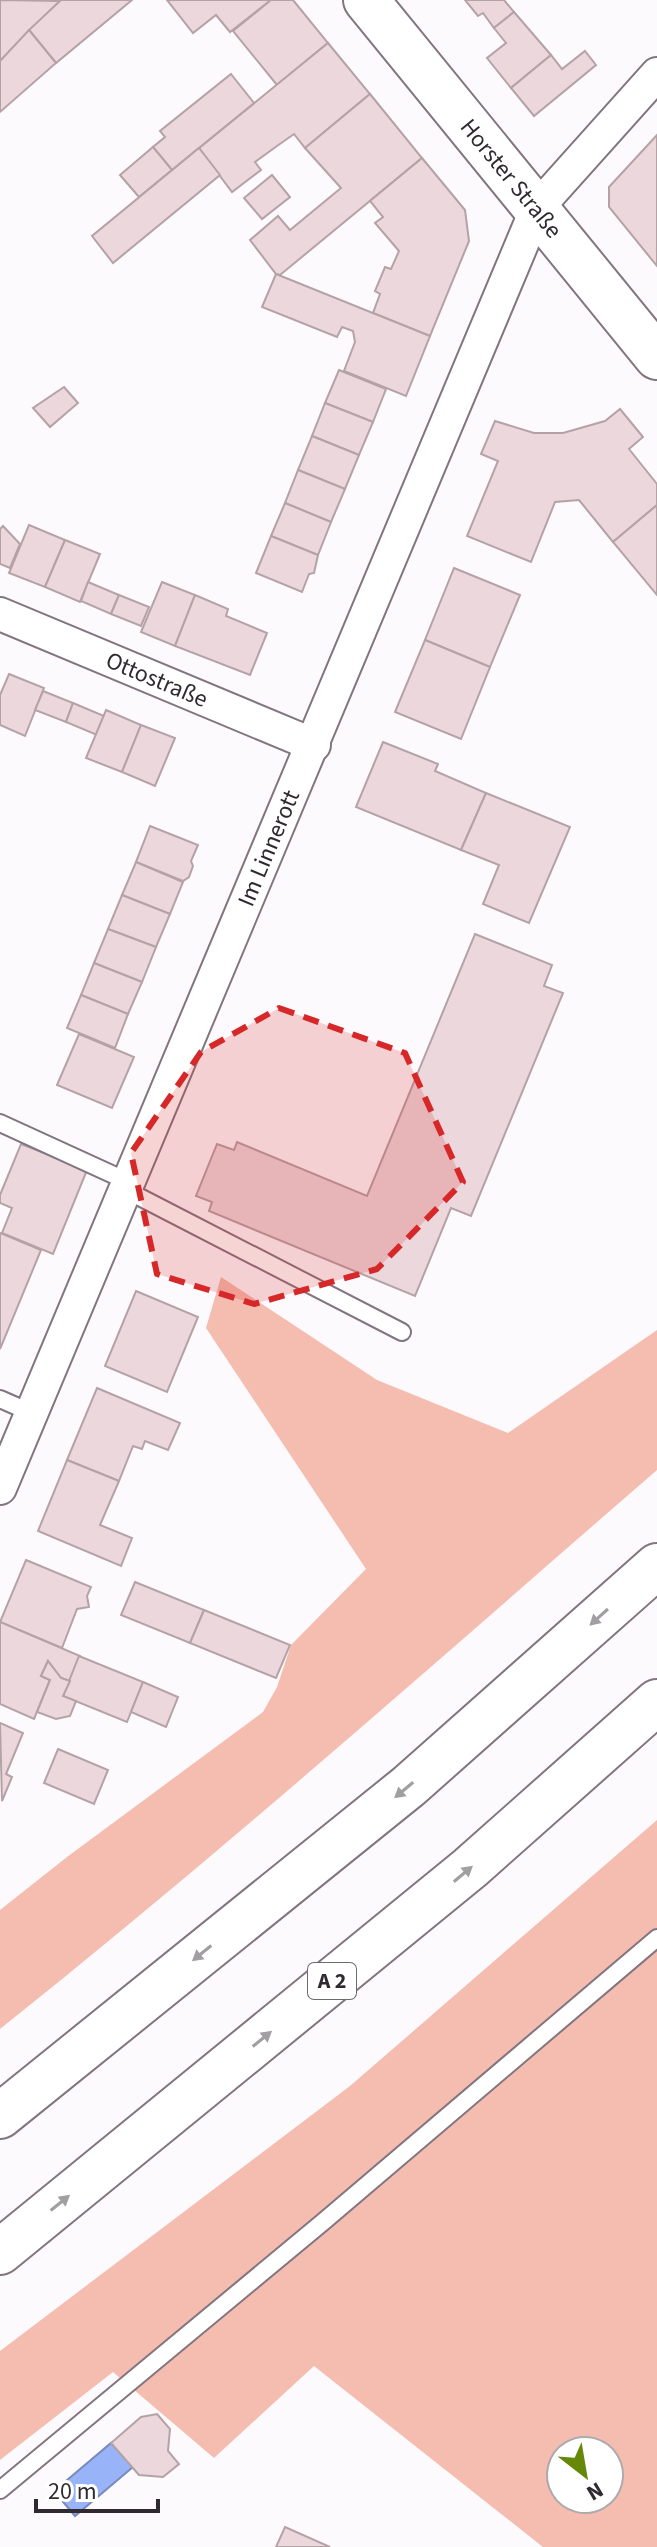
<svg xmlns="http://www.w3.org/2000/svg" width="657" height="2547" viewBox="0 0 657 2547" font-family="'Source Sans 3',sans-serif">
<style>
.green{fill:#f5bcb0;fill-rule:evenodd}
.water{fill:#98b3f8;stroke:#788abc;stroke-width:2}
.building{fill:#ebd7dc;stroke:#b5a2a6;stroke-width:2}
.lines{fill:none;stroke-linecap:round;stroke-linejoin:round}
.service-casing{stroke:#827580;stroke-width:20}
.minor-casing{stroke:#827580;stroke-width:36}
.secondary-casing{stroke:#827580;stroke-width:48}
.motorway-casing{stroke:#827580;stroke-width:48}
.service{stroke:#fff;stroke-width:16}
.minor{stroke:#fff;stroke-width:32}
.secondary{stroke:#fff;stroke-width:44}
.motorway{stroke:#fff;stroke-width:44}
.oneway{fill:#a19fa1}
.marked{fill:#d62828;fill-opacity:0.2;stroke:#d62828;stroke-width:6;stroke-dasharray:16 10;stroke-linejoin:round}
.labels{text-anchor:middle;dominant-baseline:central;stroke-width:6;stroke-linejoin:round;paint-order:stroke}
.shield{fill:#fff;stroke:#6d6a6d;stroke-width:2}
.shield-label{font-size:22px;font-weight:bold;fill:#2f2a2f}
.street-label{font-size:24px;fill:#2f2a2f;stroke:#fff}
</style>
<rect width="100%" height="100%" fill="#fdfafd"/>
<g class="green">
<path d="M221,1277l156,103 131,53 149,-103v140c-217,188 -432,380 -657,559v-119l67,-53 196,-145 14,-25 14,-42 75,-76 -160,-241z"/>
<path d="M657,1820v727h-114l-229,-181 -100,92 -101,-86 -113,88v-109l350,-265zM561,2451h48v48h-48z"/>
</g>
<polygon class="water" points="111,2443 133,2467 75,2516 54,2491"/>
<g class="building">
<polygon points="0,0 60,1 0,61"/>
<polygon points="61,0 132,0 56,63 29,30"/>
<polygon points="167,0 271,0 230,32 216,15 193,33"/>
<polygon points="271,0 293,0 328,43 277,85 233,31"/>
<polygon points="465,0 504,0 514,12 494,28 483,13 478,16"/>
<polygon points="514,12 551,55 511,88 487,58 506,43 494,28"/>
<polygon points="29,30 56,63 0,112 0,61"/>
<polygon points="328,43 370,94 305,148 294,134 277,146 255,162 261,170 232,192 199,148"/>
<polygon points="585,51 596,65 534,116 511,88 551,55 562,69"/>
<polygon points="231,74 254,103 172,170 153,147 165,137 160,131"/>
<polygon points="370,94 422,158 280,275 276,274 250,240 278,216 290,230 341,188 305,148"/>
<polygon points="657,135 657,266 609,207 609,187"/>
<polygon points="153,147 172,170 139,197 120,175"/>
<polygon points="199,148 220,175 113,263 92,236"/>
<polygon points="422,158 465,210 469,241 430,336 373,313 380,294 375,291 385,267 391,269 399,251 375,223 383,217 370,201"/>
<polygon points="272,175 290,197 262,219 244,198"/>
<polygon points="276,274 430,336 406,396 344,371 355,342 353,331 342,327 337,337 262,307"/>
<polygon points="339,370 386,389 373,422 325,403"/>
<polygon points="64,387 78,403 50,427 33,408"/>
<polygon points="325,403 373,422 359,455 312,436"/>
<polygon points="620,409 643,437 629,449 657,484 657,505 613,542 579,500 555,502 531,562 467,536 498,461 481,454 495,421 534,433 563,433 605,421"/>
<polygon points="312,436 359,455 345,489 298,470"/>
<polygon points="298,470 345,489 331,522 285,503"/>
<polygon points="285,503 331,522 318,555 271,536"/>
<polygon points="657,505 657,595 613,542"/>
<polygon points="29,525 65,540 45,587 9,573"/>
<polygon points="3,526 20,544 10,568 0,564 0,529"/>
<polygon points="271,536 318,555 314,573 309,574 302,592 256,573"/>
<polygon points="65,540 100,554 80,602 45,587"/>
<polygon points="454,568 520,595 490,667 425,640"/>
<polygon points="88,582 119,595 111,614 81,601"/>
<polygon points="162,582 195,595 175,646 141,632"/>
<polygon points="119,595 149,607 141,626 111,614"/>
<polygon points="195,595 228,609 226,616 267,633 250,675 175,646"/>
<polygon points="425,640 490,667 461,739 395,712"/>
<polygon points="9,674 44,688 25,736 0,725 0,695"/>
<polygon points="43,691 73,703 66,722 35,710"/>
<polygon points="73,703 104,716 97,735 66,722"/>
<polygon points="106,710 141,725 122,772 86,758"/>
<polygon points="141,725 175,738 155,786 122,772"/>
<polygon points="383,742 438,764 435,771 486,793 461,850 356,807"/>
<polygon points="486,793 570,827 529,923 483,904 499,865 461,850"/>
<polygon points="150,826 198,845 191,861 193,866 189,877 183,881 136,862"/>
<polygon points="136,862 183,882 170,914 122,895"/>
<polygon points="122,895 170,914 156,947 108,929"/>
<polygon points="108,929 156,947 142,982 94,963"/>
<polygon points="475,934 552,965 544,986 563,993 471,1216 451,1208 415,1296 209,1211 212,1202 196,1196 217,1144 234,1150 237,1142 367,1196"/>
<polygon points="94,963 142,982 128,1014 81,995"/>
<polygon points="81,995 128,1014 115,1048 67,1028"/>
<polygon points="79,1034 134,1057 112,1108 57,1085"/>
<polygon points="21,1144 87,1170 53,1254 2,1233 12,1208 0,1203 0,1195"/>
<polygon points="0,1233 41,1250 0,1349"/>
<polygon points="136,1291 198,1317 167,1392 105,1366"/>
<polygon points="97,1388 180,1423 168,1450 145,1441 142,1449 133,1446 119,1481 67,1460"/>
<polygon points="67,1460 119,1481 100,1525 132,1538 121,1566 38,1531"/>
<polygon points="26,1560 91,1587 87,1596 89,1607 77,1609 62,1648 0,1622"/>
<polygon points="135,1582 204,1610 190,1643 121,1615"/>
<polygon points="204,1610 290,1645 276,1678 190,1643"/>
<polygon points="0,1622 80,1656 70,1681 61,1678 48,1661 41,1676 50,1680 34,1719 0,1704"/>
<polygon points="79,1656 143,1682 127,1722 63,1696"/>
<polygon points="48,1661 61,1678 70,1681 63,1696 76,1701 70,1716 56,1719 37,1712 50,1680 41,1676"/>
<polygon points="143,1682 178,1697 166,1727 131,1712"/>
<polygon points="0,1723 23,1733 6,1774 12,1777 2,1801"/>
<polygon points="58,1749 108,1770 94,1804 44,1783"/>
<polygon points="157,2414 170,2429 168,2451 179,2464 163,2477 139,2475 111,2443 141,2417"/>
<polygon points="285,2527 330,2547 276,2547"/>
</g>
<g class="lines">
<defs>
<g id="service">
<polyline points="0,1123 129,1182"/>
<polyline points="126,1190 402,1332"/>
<polyline points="0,1399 32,1413"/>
<polyline points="0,2490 323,2222 657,1938"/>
</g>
<g id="minor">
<path id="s1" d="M0,614l314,131"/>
<path id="s2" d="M0,1488l537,-1280 120,-134"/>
</g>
<g id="secondary">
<path id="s3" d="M366,0l291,357"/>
</g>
<g id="motorway">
<polyline points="0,2116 409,1786 657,1566"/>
<polyline points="0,2252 470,1868 657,1702"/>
</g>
</defs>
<use href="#service" class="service-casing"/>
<use href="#minor" class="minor-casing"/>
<use href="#secondary" class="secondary-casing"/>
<use href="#motorway" class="motorway-casing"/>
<use href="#service" class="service"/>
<use href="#minor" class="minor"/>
<use href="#secondary" class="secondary"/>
<use href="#motorway" class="motorway"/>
</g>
<defs><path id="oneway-solid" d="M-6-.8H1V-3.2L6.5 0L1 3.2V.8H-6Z" transform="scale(2)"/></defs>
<g class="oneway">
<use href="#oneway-solid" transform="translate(599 1617) rotate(138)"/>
<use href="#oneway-solid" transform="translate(404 1790) rotate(140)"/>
<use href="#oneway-solid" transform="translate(463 1874) rotate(-40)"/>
<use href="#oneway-solid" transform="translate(202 1953) rotate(141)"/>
<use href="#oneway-solid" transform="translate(262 2039) rotate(-39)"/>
<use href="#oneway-solid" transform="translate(60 2203) rotate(-39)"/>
</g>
<path class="marked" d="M279,1008l126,45 58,129 -86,87 -123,35 -97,-30 -26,-121 70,-101z"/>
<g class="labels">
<rect class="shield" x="308" y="1963" width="48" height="36" rx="6"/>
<g class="shield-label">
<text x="332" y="1981">A 2</text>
</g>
<g class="street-label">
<text stroke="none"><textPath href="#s3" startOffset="230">Horster Straße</textPath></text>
<text stroke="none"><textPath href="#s1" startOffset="170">Ottostraße</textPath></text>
<text stroke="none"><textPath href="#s2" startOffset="694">Im Linnerott</textPath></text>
</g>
</g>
<g transform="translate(585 2475) rotate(149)"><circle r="38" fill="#ffffff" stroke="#acaaac" stroke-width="2"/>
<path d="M0-6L14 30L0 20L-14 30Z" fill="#668808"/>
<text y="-12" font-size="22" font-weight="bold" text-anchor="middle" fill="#2f2a2f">N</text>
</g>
<path d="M36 2499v12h122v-12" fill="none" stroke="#2f2a2f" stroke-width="4"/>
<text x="48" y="2499" font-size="24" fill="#2f2a2f" stroke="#ffffff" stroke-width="6" paint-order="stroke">20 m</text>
</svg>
